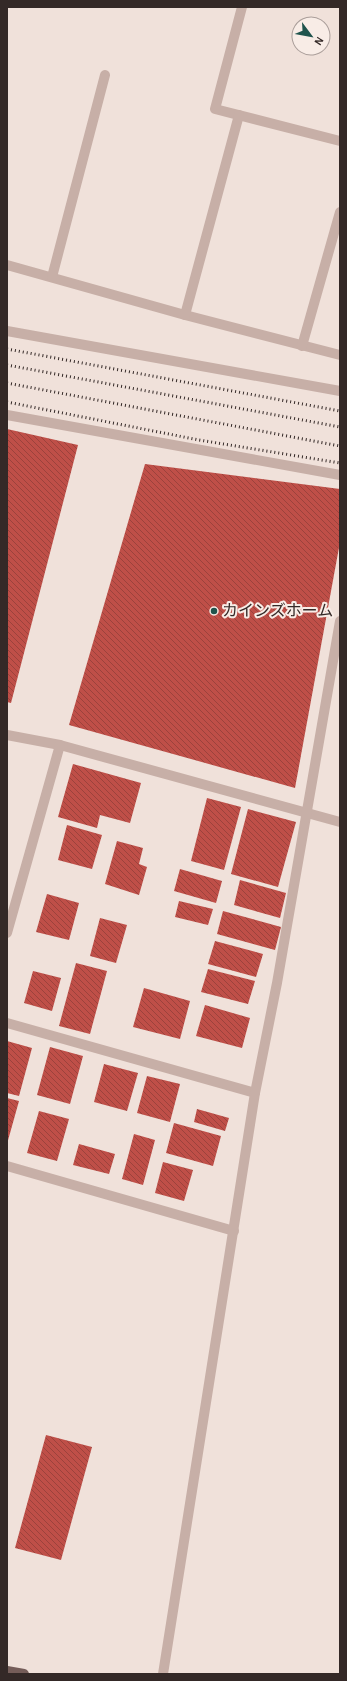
<svg xmlns="http://www.w3.org/2000/svg" width="347" height="1681" viewBox="0 0 347 1681" font-family="'Alegreya Sans','Noto Sans JP',sans-serif">
<style>
.building{fill:url(#building-back-hatch)}
.lines{fill:none;stroke-linecap:round;stroke-linejoin:round}
.minor{stroke:#c7afa7;stroke-width:10}
.major{stroke:#755d59;stroke-width:10}
.rail{stroke:#342927;stroke-width:3;stroke-dasharray:1 3;stroke-linecap:butt}
.poi-dot{fill:#1f534c;stroke:#f8ece6;stroke-width:1.5}
.labels{text-anchor:middle;dominant-baseline:central;stroke-width:4;stroke-linejoin:round;paint-order:stroke}
.poi-label{font-size:16px;fill:#342927;stroke:#f8ece6;text-anchor:start}
</style>
<defs>
<pattern id="building-back-hatch" width="6" height="6" patternUnits="userSpaceOnUse"><rect width="6" height="6" fill="#bf4f48"/><path d="M-1 5l2 2M0 0l6 6M5-1l2 2" fill="none" stroke="#9c423c"/></pattern>
</defs>
<rect width="100%" height="100%" fill="#f0e1da"/>
<g class="building">
<polygon points="7,429 78,445 11,703 7,702"/>
<polygon points="145,464 340,489 340,542 295,788 69,725"/>
<polygon points="73,764 141,783 130,823 100,815 97,828 58,817"/>
<polygon points="207,798 241,807 224,870 191,861"/>
<polygon points="248,809 296,822 278,887 231,874"/>
<polygon points="67,825 102,835 92,869 58,860"/>
<polygon points="117,841 143,848 139,864 147,867 139,895 105,884"/>
<polygon points="180,869 222,881 216,903 174,891"/>
<polygon points="240,880 286,893 280,918 234,905"/>
<polygon points="47,894 79,903 69,940 36,932"/>
<polygon points="179,901 213,909 208,925 175,917"/>
<polygon points="223,911 281,927 275,950 217,934"/>
<polygon points="100,918 127,925 116,963 90,956"/>
<polygon points="215,941 263,954 256,977 208,964"/>
<polygon points="76,963 107,971 90,1034 59,1026"/>
<polygon points="208,969 255,981 248,1004 201,992"/>
<polygon points="33,971 61,978 52,1011 24,1003"/>
<polygon points="144,988 190,1001 180,1039 133,1027"/>
<polygon points="205,1005 250,1018 242,1048 196,1036"/>
<polygon points="7,1041 32,1048 19,1096 7,1093"/>
<polygon points="50,1047 83,1056 70,1104 37,1095"/>
<polygon points="104,1064 138,1073 127,1111 94,1102"/>
<polygon points="147,1076 180,1084 170,1122 137,1113"/>
<polygon points="7,1098 19,1101 7,1144"/>
<polygon points="197,1109 229,1118 225,1131 194,1122"/>
<polygon points="39,1111 69,1119 57,1161 27,1153"/>
<polygon points="174,1123 221,1136 213,1166 166,1153"/>
<polygon points="134,1134 155,1140 143,1185 122,1179"/>
<polygon points="79,1144 115,1154 109,1174 73,1165"/>
<polygon points="163,1162 193,1170 184,1201 155,1193"/>
<polygon points="46,1435 92,1447 61,1560 15,1548"/>
</g>
<g class="lines">
<g class="minor">
<polyline points="242,7 215,109 340,141"/>
<polyline points="7,265 185,315 340,355"/>
<polyline points="52,277 105,75"/>
<polyline points="185,315 239,115"/>
<polyline points="7,331 340,391"/>
<polyline points="302,346 340,212"/>
<polyline points="7,415 340,475"/>
<polyline points="7,735 60,745 340,822"/>
<polyline points="7,933 60,745"/>
<polyline points="7,1023 255,1093"/>
<polyline points="7,1166 234,1231"/>
<polyline points="163,1674 255,1093 277,983 340,621"/>
</g>
<polyline class="major" points="7,1671 24,1674"/>
<g class="rail">
<polyline points="7,349 340,411"/>
<polyline points="7,365 340,427"/>
<polyline points="7,383 340,446"/>
<polyline points="7,402 199,440 340,463"/>
</g>
</g>
<circle class="poi-dot" cx="214" cy="611" r="4"/>
<g class="labels">
<g class="poi-label">
<text x="222" y="611">カインズホーム</text>
</g>
</g>
<rect width="347" height="1681" fill="none" stroke="#342927" stroke-width="16"/>
<g transform="translate(311 36) rotate(122)"><circle r="19" fill="#f8ece6" stroke="#aa9e9a"/>
<path d="M0-3L7 15L0 10L-7 15Z" fill="#1f534c"/>
<text y="-6" font-size="11" font-weight="bold" text-anchor="middle" fill="#342927">N</text>
</g>
</svg>
